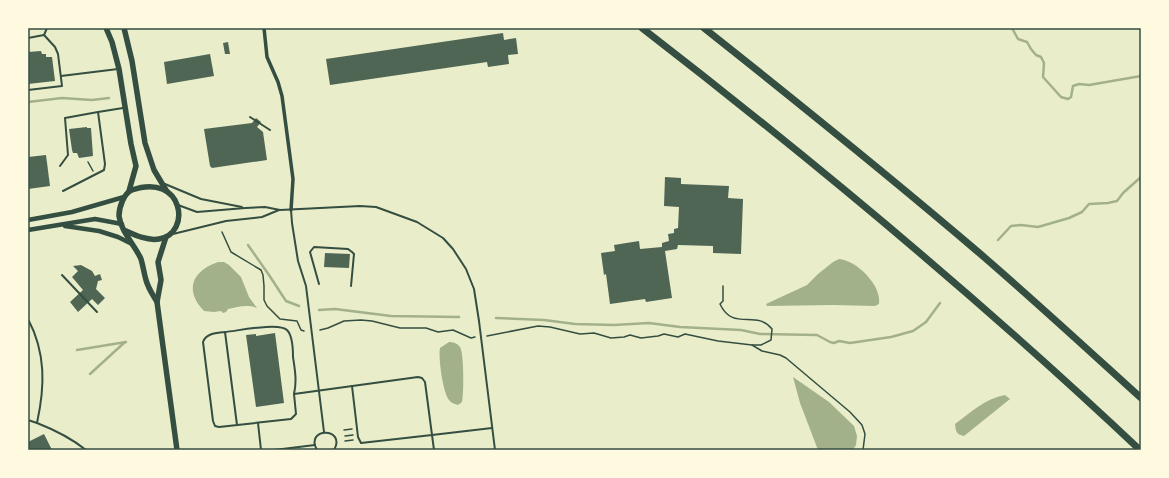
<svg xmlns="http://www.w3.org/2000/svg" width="1169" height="478" viewBox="0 0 1169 478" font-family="Cabin,sans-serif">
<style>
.water{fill:#a3b18a}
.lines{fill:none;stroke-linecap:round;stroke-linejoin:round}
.stream{stroke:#a3b18a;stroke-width:2.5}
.building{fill:#4f6655}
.path{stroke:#344e41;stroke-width:1.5}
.service{stroke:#344e41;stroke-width:2}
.minor{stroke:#344e41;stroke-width:3.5}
.tertiary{stroke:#344e41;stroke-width:4.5}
.primary{stroke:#344e41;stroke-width:5.5}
.motorway{stroke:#344e41;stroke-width:7}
.neatline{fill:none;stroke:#344e41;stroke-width:1.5}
</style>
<rect width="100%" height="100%" fill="#e9edc9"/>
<g class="water">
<path d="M839,259c17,1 43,26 40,45l-4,2 -42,-1 -66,1 -1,-2 41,-19 11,-11 15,-12z"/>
<path d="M218,262h6l5,3 12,12 8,20 8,11c-10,-4 -19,-1 -29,1l-2,3 -3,1 -2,-2 -7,1 -10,-1c-20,-21 -12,-40 14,-49z"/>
<path d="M449,342c4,0 8,1 11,5 4,6 4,47 2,55l-4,3c-3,-1 -7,-2 -9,-5 -6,-7 -11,-43 -9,-52z"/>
<polygon points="793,377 829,402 854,426 857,436 856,445 853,450 818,450 800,403"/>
<path d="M1005,395l5,4 -46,37c-8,-2 -8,-4 -9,-12 15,-11 31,-26 50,-29z"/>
</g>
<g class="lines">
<g class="stream">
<polyline points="1012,28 1018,39 1027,42 1031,49 1036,55 1041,57 1044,63 1043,77 1061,97 1068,99 1071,97 1073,86 1079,84 1089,85 1141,76"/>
<polyline points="28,102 62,98 92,100 109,98"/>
<polyline points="998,240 1011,226 1021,225 1038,227 1069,218 1082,212 1089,204 1108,203 1117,201 1123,193 1141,177"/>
<polyline points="248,245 269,275 286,301 299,306"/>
<polyline points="319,310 335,309 391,316 459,317"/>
<polyline points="496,318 544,320 575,324 614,325 649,323 680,327 741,330 760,334 817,335 830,342 834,343 839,341 850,343 891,337 913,331 926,322 940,303"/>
<polyline points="77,350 126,342"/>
<polyline points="90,374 125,342"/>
</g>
</g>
<g class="building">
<polygon points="503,33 504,40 516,38 518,54 508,55 509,64 488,67 487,62 330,85 326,59"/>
<polygon points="228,42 230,54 225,54 223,43"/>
<polygon points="41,51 42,54 46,54 46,57 52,57 55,81 28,84 28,52"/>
<polygon points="210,54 214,76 167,84 164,62"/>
<polygon points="256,118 261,122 257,127 263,132 267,160 212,168 210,166 204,129 252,123"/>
<polygon points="87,127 87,128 91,128 93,156 79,158 77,153 73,153 72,150 69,129"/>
<polygon points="46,155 50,186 28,189 28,157"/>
<polygon points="665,177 681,178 681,184 729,186 728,198 743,199 741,254 713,253 713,246 678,245 677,249 665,251 672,298 646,302 645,299 610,304 606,274 604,275 601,253 615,251 614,245 639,241 640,249 662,247 662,243 669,241 668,234 674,233 674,229 678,228 679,207 664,206"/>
<polygon points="325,253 350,254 349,268 324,267"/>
<polygon points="81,265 92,271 95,276 100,274 102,280 98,281 96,289 105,298 98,305 92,299 78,312 70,302 83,290 72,277 78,271 73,266"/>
<polygon points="275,333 284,403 256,407 246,335 256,334 256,336"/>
<polygon points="44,434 52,450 28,450 28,442"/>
</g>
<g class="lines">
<g class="path">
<polyline points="88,162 93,171"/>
<polyline points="222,232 231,252 261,270 263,275 264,286 264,300 267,306 280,319 297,321 301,330 304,331"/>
<path d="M723,286v15l-3,3c13,28 36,5 52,25l-1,11 -10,5h-9"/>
<polyline points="320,330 328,328 344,321 361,320 372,321 400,328 426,328 438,332 453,330 471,338 475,337"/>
<polyline points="487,336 538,326 550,327 580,334 594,333 611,338 624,337 630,335 641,338 658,336 664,334 678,337 685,334 718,341 752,345 762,351 780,355 786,358 850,412 862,425 865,434 863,450"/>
<polyline points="344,430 352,429"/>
<polyline points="345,436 353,435"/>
<polyline points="345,441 353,440"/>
</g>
<g class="service">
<polyline points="28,38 44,35 47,28"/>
<polyline points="61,76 118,69"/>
<polyline points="28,90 62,86 58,54 55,47 44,35"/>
<polyline points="250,117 270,130"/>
<polyline points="60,166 68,155 65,118 98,112"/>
<polyline points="165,184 201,199 242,207"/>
<polyline points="63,191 104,170 105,164 98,112 123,108"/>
<polyline points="178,205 197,212 245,208 265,207 280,210 360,206 376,207 417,222 443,238 453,249 466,269 474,289 479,321 495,450"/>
<polyline points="291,210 292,223 298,261 306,286 324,432"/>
<polyline points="173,234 226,221 262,217 279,210"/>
<polyline points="62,275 97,312"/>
<polyline points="319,284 310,252 314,247 348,249 352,252 354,254 351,286"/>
<path d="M28,319c18,34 17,67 9,104l-9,-3"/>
<path d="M225,332c12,-1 54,-10 62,-2 6,6 6,19 6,27 2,13 4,24 1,37"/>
<path d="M37,423c18,7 34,15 49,27"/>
<polyline points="258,423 261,450"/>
<path d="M237,425l-12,-93c-8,1 -19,1 -22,10l10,79 2,5 4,1 72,-8 5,-5 -2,-20 124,-17 4,1 3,4 7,53 -71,8 -3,-6 -6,-51"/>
<polyline points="274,450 315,445"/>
<path d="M317,450c-13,-23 30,-23 17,0"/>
<polyline points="434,450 432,435 492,428"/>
</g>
<polyline class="minor" points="264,28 267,57 278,82 282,96 293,179 291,210"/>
<g class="tertiary">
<polyline points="28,220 72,212 124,197"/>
<polyline points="65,226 99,231 118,237 132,244"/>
<polyline points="28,230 95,219 122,224"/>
</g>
<g class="primary">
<polyline points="106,28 112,42 119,69 131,144 136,166 129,191"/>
<polyline points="124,28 132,61 145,143 154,170 166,190"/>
<path d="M124,230c11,5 23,11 35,9 33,-5 25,-67 -27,-49 -8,3 -13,17 -13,26 2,16 16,29 22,43 2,7 3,14 5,21 2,8 7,15 11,22"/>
<polyline points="166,237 158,262 161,280 157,302 177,450"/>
</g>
<g class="motorway">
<path d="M642,28c172,133 340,273 498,422"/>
<path d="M704,28c92,73 184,147 273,223 56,48 110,98 164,147"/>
</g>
</g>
<rect width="1169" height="478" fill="none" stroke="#fefae0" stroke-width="58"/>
<rect x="29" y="29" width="1111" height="420" class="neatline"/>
</svg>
